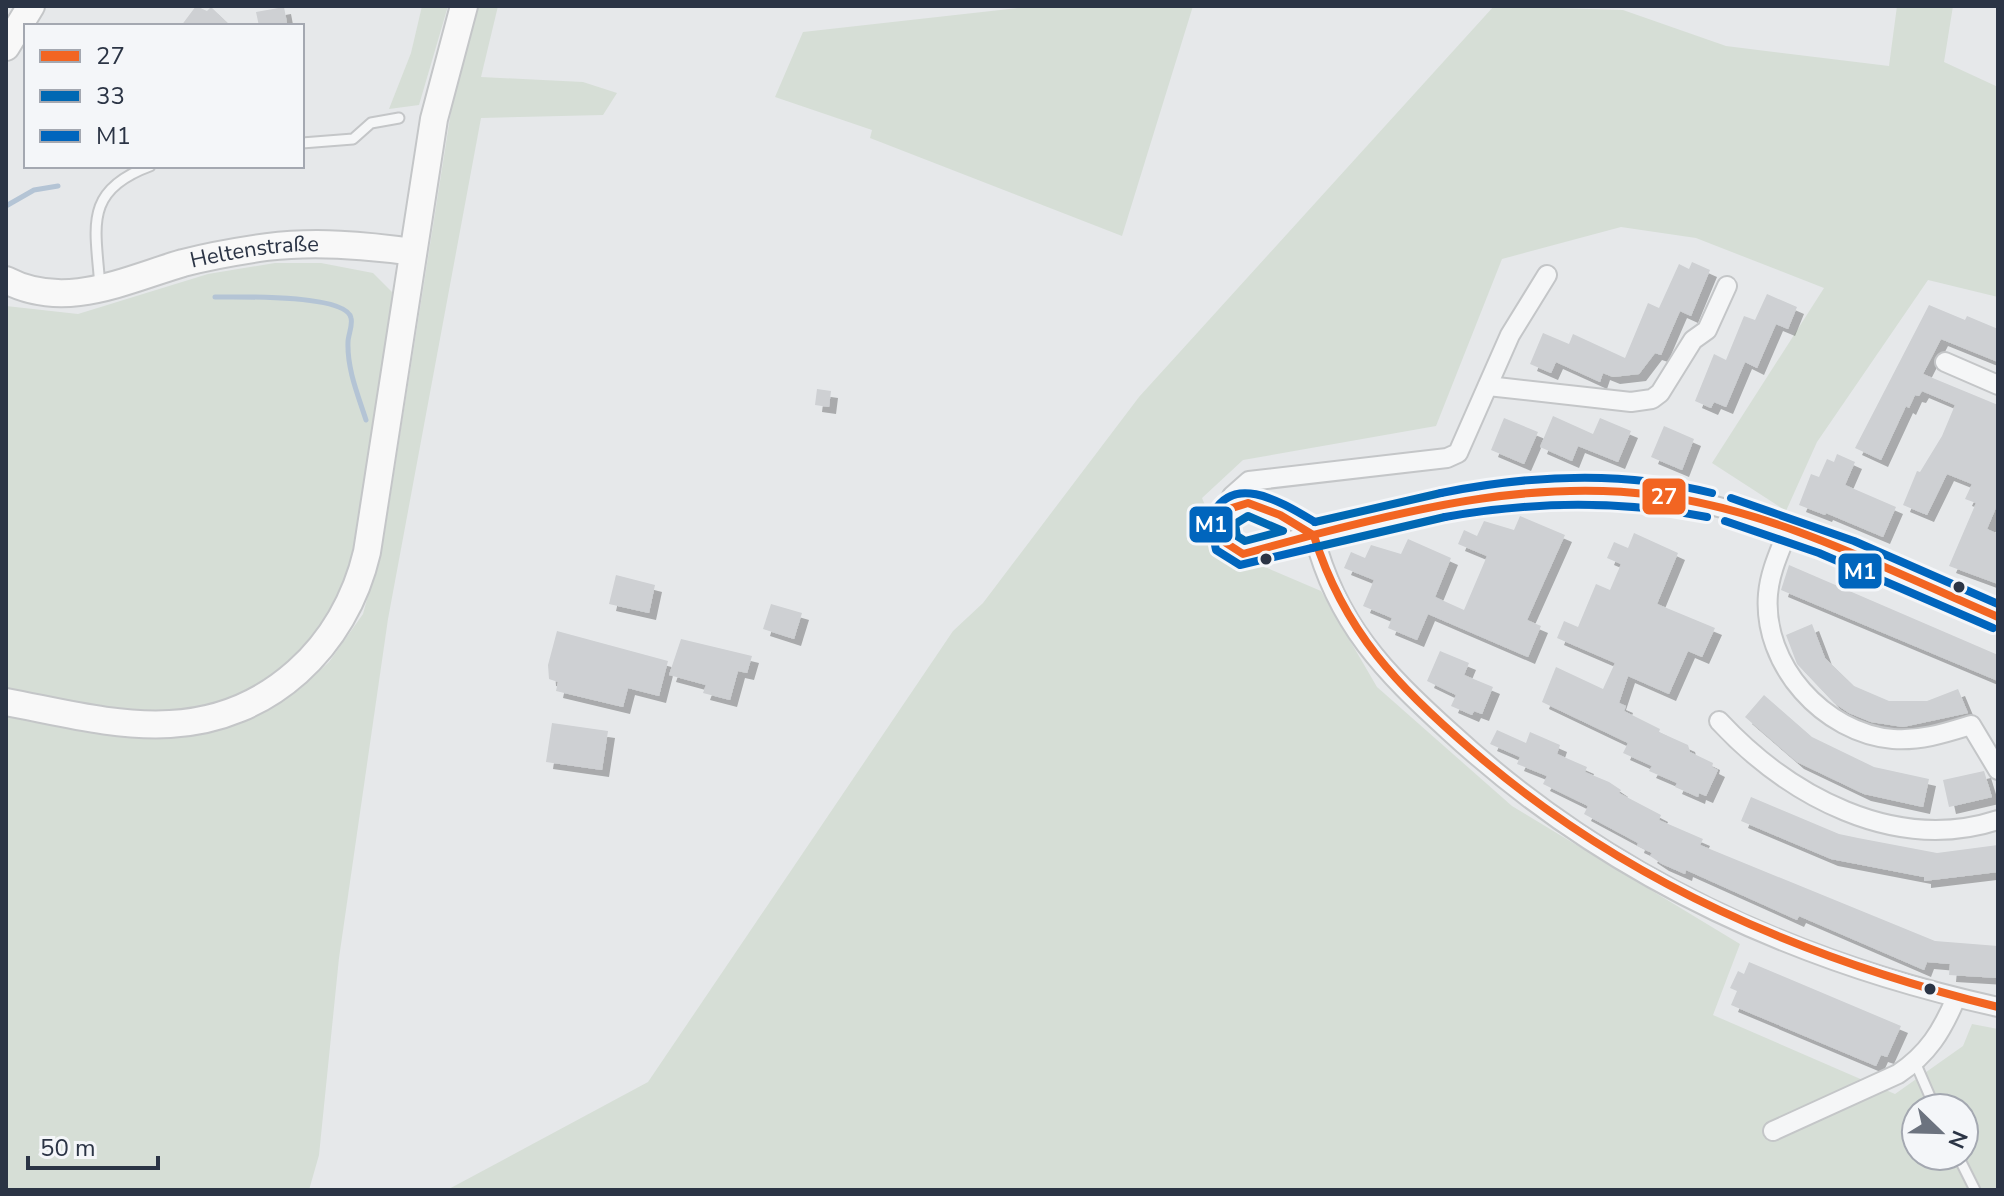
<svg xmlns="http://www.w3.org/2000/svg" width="2004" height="1196" viewBox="0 0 2004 1196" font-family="'Nunito Sans',sans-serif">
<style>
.green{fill:#d6ded6;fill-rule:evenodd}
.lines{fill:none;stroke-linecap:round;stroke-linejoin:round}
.stream{stroke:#b4c4d5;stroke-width:5}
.building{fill:#ced0d3;filter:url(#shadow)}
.lane-casing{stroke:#c4c6c8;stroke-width:13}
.street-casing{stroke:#c4c6c8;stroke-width:22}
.secondary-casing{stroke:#c4c6c8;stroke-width:30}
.lane{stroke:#f5f6f7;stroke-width:9}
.street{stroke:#f5f6f7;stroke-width:18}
.secondary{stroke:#f8f8f8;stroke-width:26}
.bus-1-casing{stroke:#f4f6f9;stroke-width:14}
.bus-2-casing{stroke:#f4f6f9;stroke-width:14}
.bus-3-casing{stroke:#f4f6f9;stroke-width:14}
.bus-1{stroke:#f26522;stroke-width:8}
.bus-2{stroke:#0068b3;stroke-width:8}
.bus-3{stroke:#0065bd;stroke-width:8}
.bus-dot{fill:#2b3445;stroke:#f4f6f9;stroke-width:3}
.labels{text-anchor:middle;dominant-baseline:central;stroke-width:8;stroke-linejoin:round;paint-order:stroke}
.street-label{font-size:22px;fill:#2b3445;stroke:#f4f6f9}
.line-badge{stroke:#f4f6f9;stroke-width:3}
.badge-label{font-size:22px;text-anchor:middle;font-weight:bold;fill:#fff}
</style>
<defs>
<filter id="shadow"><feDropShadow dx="7" dy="7" stdDeviation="0" flood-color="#0004"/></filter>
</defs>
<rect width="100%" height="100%" fill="#e6e8ea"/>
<g class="green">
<polygon points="422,6 448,6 419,105 389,109 411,53"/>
<polygon points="478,6 498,6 481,77 583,82 617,93 603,115 481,118 388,619 339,958 319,1155 309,1190 6,1190 6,714 107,731 186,736 246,721 300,689 329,662 363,614 384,537 455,86"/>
<polygon points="1037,6 1193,6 1122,236 870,138 872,130 775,97 803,32"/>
<path d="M1494,6l129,4 103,36 163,20 8,-60h56l-9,56 54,25v210l-70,-17 -111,162 -31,69 -74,-48 112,-175 -128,-50 -75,-11 -119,32 -66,167 -193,34 -41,38 21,51 98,42 56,96 135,119 228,138 -27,71 182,79 68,-48 9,-22 26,5v161h-1551l201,-108 305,-451 30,-28 156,-206zM1916,1108h48v48h-48z"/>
<polygon points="275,263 321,263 373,273 392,292 388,353 364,549 307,654 241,698 163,718 6,691 6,306 78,314 208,274"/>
</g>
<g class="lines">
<g class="stream">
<polyline points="6,206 34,190 58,186"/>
<path d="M215,297c22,0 131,-3 136,21 2,8 -3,17 -3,24 -1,27 10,53 18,78"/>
</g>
</g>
<g class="building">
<polygon points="196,6 207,11 211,7 231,26 181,26"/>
<polygon points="284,7 287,23 259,26 256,12"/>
<polygon points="1692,262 1710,270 1691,316 1680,311 1661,355 1655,353 1639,374 1613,377 1603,373 1600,382 1556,362 1551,373 1530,364 1543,333 1569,344 1573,334 1625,358 1648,303 1659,308 1679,264 1689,269"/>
<polygon points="1767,294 1797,307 1788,329 1776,324 1757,368 1745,362 1726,407 1714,402 1711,408 1695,401 1714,354 1726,360 1744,316 1755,320"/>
<polygon points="1929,305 1965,320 1967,316 1998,329 1998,362 1941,339 1923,374 1998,405 1998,503 1987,529 1998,534 1998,584 1949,566 1976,503 1965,499 1972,484 1947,474 1927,515 1903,505 1917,471 1920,472 1942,436 1955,405 1922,391 1919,396 1915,395 1909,408 1906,406 1881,460 1855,448"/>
<polygon points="817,389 831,391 829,407 815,405"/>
<polygon points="1553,416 1593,434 1600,418 1631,431 1618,462 1578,446 1572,461 1540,447"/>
<polygon points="1504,418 1538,432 1524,464 1491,450"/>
<polygon points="1664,426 1694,439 1682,470 1651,457"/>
<polygon points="1837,454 1855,462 1845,485 1896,507 1883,537 1826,513 1825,515 1799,505 1811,474 1819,477 1827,459 1834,462"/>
<polygon points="1520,516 1565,535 1527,620 1541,626 1528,657 1428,614 1417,640 1388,628 1392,618 1363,606 1374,580 1344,568 1351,552 1365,558 1371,545 1401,554 1408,539 1451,558 1435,597 1464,610 1487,556 1458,544 1464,530 1477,536 1484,521 1514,530"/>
<polygon points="1634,533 1678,553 1657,604 1715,628 1702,657 1688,651 1669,694 1628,676 1619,703 1626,706 1624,711 1660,729 1659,732 1688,745 1690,752 1713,763 1712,767 1718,770 1706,796 1699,793 1698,797 1675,787 1677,783 1649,771 1652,766 1623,753 1628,743 1542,702 1556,667 1603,689 1615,663 1557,638 1564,621 1578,627 1596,584 1610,590 1621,564 1607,558 1614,542 1628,548"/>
<polygon points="1789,565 1998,655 1998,681 1781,590"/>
<polygon points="616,575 655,585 649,613 609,604"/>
<polygon points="771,604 802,613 794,639 763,629"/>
<polygon points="1812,624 1825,658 1854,686 1889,701 1927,701 1958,689 1968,713 1903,727 1871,722 1849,713 1834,703 1797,664 1786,635"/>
<polygon points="557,631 668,661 659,696 628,688 623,707 556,691 558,682 549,679 548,665"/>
<polygon points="681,639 752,656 747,673 738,671 730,700 703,693 706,685 669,675"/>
<polygon points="1440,651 1469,663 1464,675 1493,687 1482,714 1474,711 1472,715 1451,706 1456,695 1427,681"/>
<polygon points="1764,695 1812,737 1874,767 1929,779 1923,807 1864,794 1797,762 1745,717"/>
<polygon points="552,723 608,731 602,770 546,762"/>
<polygon points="1497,730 1526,743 1530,732 1560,745 1557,754 1587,767 1585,772 1609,782 1621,790 1619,793 1661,815 1659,820 1703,839 1700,845 1705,847 1935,941 1998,946 1998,978 1949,975 1950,964 1927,962 1924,970 1799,916 1797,920 1686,870 1685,874 1662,864 1650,856 1652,853 1637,846 1638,843 1584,814 1588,806 1543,784 1547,776 1517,764 1520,757 1490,744"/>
<polygon points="1984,771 1992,797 1949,807 1943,780"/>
<polygon points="1751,797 1839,834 1858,838 1937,853 1998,845 1998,872 1924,881 1924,877 1831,859 1741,821"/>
<polygon points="1749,962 1901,1026 1887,1057 1881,1055 1876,1066 1731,1005 1737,991 1730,988 1738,971 1744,974"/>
</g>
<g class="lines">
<defs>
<g id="lane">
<polyline points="302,143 353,139 371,123 399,118"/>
<path d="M100,287c-4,-59 -18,-96 50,-121"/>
<path d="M1232,508c27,-14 57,13 80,27"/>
<polyline points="1915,1062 1935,1108"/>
<polyline points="1958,1156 1975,1190"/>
</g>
<g id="street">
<path d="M1547,275l-37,60 -52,118 -11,5 -198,23 -17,15v12l-10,13 4,22 17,11c153,-42 314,-89 472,-48 97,26 191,72 283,111"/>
<polyline points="1945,362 1998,385"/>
<polyline points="1488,386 1631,402 1652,399 1660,393 1693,340 1707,330 1727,286"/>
<path d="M1788,530c-8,21 -18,41 -20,64 -6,71 56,139 125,145 28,2 52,-6 78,-14l27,45"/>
<path d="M1314,536c23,88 70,136 135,195 155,143 344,231 549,276"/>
<path d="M1719,721c69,74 175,133 279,99"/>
<path d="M1773,1131l125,-57c30,-20 44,-43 58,-76"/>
</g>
<g id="secondary">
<polyline points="6,47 31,6"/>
<path id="s1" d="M6,280c59,31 119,0 177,-17 27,-7 56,-12 84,-16 49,-6 97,-2 146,5"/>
<path d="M6,702c54,10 109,25 164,22 99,-5 175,-77 197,-172l67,-433 30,-113"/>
</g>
</defs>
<use href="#lane" class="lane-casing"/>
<use href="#street" class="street-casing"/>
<use href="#secondary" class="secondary-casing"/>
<use href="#lane" class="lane"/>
<use href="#street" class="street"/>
<use href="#secondary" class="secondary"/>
<defs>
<g id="bus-1">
<polygon points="1248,503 1280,515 1313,535 1243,554 1226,543 1222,521 1232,508"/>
<path d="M1313,535c111,-29 226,-55 342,-40 120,15 233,75 343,122"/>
<path d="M1314,536c30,96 85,152 160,216 152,131 330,207 524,255"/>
</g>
<g id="bus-2">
<polygon points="1248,516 1283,531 1245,541 1237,536 1235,524"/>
<polyline points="1315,522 1441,493"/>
<polyline points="1312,548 1445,517"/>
</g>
<g id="bus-3">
<path d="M1441,493c89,-18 182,-23 271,0"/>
<polyline points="1731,498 1854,541 1998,604"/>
<path d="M1445,517c89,-16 173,-17 262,0"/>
<polyline points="1725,521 1819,553 1993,628"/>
<path d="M1312,548l-72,17 -24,-15 -6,-30c20,-51 73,-17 105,2"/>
</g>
</defs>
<use href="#bus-1" class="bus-1-casing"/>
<use href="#bus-2" class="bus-2-casing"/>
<use href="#bus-3" class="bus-3-casing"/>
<use href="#bus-1" class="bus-1"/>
<use href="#bus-2" class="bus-2"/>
<use href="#bus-3" class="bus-3"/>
</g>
<g class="bus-dot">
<circle cx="1266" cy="559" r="7"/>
<circle cx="1959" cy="587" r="7"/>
<circle cx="1930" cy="989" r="7"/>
</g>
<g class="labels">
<g class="street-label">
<text stroke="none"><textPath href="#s1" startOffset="256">Heltenstraße</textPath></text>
</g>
</g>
<g class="line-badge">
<rect x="1641" y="477" width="46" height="39" rx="8" fill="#f26522"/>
<rect x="1188" y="505" width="46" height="39" rx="8" fill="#0065bd"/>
<rect x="1837" y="552" width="46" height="38" rx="8" fill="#0065bd"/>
</g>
<g class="badge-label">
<text x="1664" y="504">27</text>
<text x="1211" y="532">M1</text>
<text x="1860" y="579">M1</text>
</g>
<rect width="2004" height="1196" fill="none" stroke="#2b3445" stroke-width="16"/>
<rect x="24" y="24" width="280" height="144" fill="#f4f6f9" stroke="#a4a8b1" stroke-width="2"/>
<rect x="40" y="50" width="40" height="12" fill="#f26522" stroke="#a4a8b1" stroke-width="2"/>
<text x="96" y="64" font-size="24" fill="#2b3445">27</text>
<rect x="40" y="90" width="40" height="12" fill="#0068b3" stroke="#a4a8b1" stroke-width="2"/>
<text x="96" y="104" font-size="24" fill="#2b3445">33</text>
<rect x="40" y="130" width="40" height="12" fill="#0065bd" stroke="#a4a8b1" stroke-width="2"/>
<text x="96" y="144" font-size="24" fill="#2b3445">M1</text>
<g transform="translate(1940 1132) rotate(113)"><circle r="38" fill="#f4f6f9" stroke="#a4a8b1" stroke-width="2"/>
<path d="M0-6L14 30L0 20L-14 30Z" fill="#6c737f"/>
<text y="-12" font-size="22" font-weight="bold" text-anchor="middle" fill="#2b3445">N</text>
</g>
<path d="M28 1156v12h130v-12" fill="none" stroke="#2b3445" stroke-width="4"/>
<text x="40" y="1156" font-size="24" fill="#2b3445" stroke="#f4f6f9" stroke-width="6" paint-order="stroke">50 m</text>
</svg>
